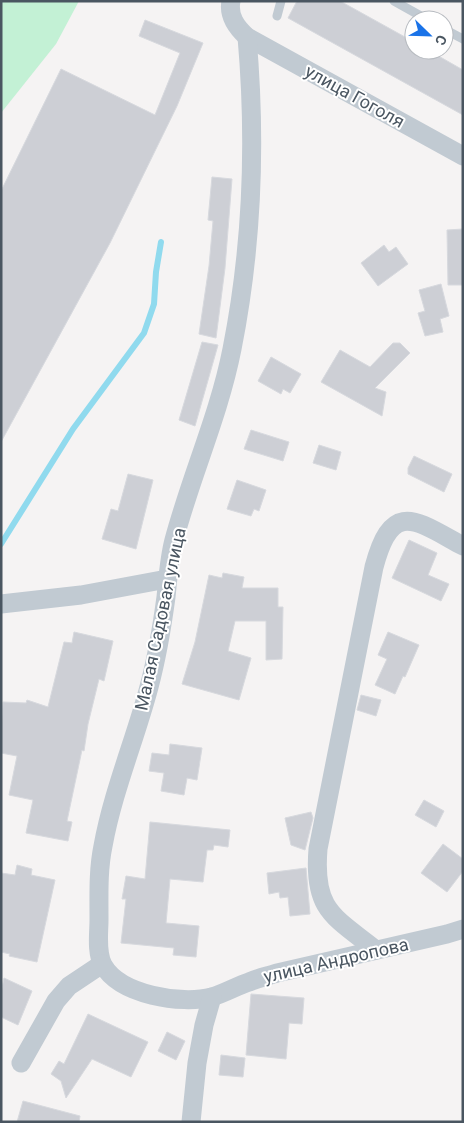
<svg xmlns="http://www.w3.org/2000/svg" width="464" height="1123" viewBox="0 0 464 1123" font-family="Roboto,sans-serif">
<style>
.green{fill:#c3f1d5}
.lines{fill:none;stroke-linecap:round;stroke-linejoin:round}
.stream{stroke:#90daee;stroke-width:6}
.building{fill:#cdcfd5;stroke:#d7d9de}
.lane{stroke:#c1cad2;stroke-width:9}
.street{stroke:#c1cad2;stroke-width:19}
.labels{text-anchor:middle;dominant-baseline:central;stroke-width:4;stroke-linejoin:round;paint-order:stroke}
.street-label{font-size:18px;fill:#4a5661;stroke:#fff}
</style>
<rect width="100%" height="100%" fill="#f5f3f3"/>
<polygon class="green" points="1,1 79,1 56,44 1,113"/>
<g class="lines">
<polyline class="stream" points="1,544 73,429 144,333 154,304 156,272 161,242"/>
</g>
<g class="building">
<polygon points="297,1 340,1 414,42 414,50 428,50 463,70 463,115 288,18"/>
<polygon points="145,20 203,43 177,106 110,243 1,442 1,191 61,69 155,115 180,53 139,36"/>
<polygon points="212,177 232,179 225,268 216,338 199,334 209,266 213,221 208,220"/>
<polygon points="463,229 463,285 448,285 447,230"/>
<polygon points="384,245 389,252 396,247 408,264 378,286 361,263"/>
<polygon points="441,284 449,316 440,319 443,332 425,336 418,313 425,311 419,290"/>
<polygon points="202,342 218,345 195,426 179,420"/>
<polygon points="393,343 400,343 410,353 375,388 386,392 382,416 321,382 340,350 370,367"/>
<polygon points="271,357 301,374 290,393 283,389 281,394 258,381"/>
<polygon points="251,430 289,442 283,461 244,449"/>
<polygon points="319,445 341,452 336,470 313,463"/>
<polygon points="414,456 452,474 444,492 408,474 408,468"/>
<polygon points="128,474 153,480 136,549 102,539 111,509 118,511"/>
<polygon points="237,480 266,490 259,511 254,509 251,516 227,509"/>
<polygon points="409,540 437,553 428,575 449,584 441,601 392,578"/>
<polygon points="223,573 244,577 242,588 278,588 278,607 283,607 282,659 266,660 266,621 235,621 228,651 251,658 239,700 182,684 195,642 209,575 222,578"/>
<polygon points="74,632 113,641 104,681 99,679 88,724 84,751 82,750 67,821 72,822 68,841 26,833 33,800 9,795 17,756 1,753 1,730 3,702 26,703 27,700 48,707 64,642 72,643"/>
<polygon points="388,632 419,645 405,677 403,676 395,694 375,685 387,659 378,655"/>
<polygon points="361,695 381,700 376,716 357,710"/>
<polygon points="170,744 202,748 197,780 187,778 184,795 161,791 164,773 149,771 152,753 169,755"/>
<polygon points="424,800 444,811 436,827 415,815"/>
<polygon points="311,812 313,818 305,850 291,845 285,818"/>
<polygon points="150,822 230,830 228,847 214,845 213,850 207,850 203,882 170,879 166,923 199,926 196,957 173,955 174,948 121,943 126,899 122,899 126,876 145,879"/>
<polygon points="443,844 463,859 463,871 447,892 421,873"/>
<polygon points="17,865 32,869 31,875 55,880 37,962 9,956 10,954 1,952 1,873 15,875"/>
<polygon points="306,868 310,914 290,916 288,897 280,898 279,892 269,894 267,873"/>
<polygon points="4,978 32,991 18,1025 1,1017 1,993"/>
<polygon points="251,994 304,998 302,1024 289,1023 286,1059 246,1055"/>
<polygon points="88,1014 148,1042 131,1077 92,1059 66,1098 61,1081 51,1074 59,1061 64,1064"/>
<polygon points="167,1032 185,1041 176,1060 158,1051"/>
<polygon points="221,1055 245,1058 243,1077 219,1075"/>
<polygon points="23,1101 80,1116 79,1122 17,1122"/>
</g>
<g class="lines">
<g class="lane">
<polyline points="394,1 428,20"/>
<polyline points="277,16 281,1"/>
<polyline points="444,29 463,39"/>
</g>
<g class="street">
<path d="M231,1c-3,15 5,26 16,36l216,119"/>
<path d="M247,37c9,103 5,211 -15,312 -13,66 -41,127 -58,191 -5,19 -6,38 -8,57 -4,30 -9,60 -17,90 -14,53 -36,104 -46,159 -5,24 -4,49 -4,74 0,13 -3,32 4,45 17,30 78,40 109,32 13,-4 25,-11 37,-15 9,-4 19,-6 28,-9l170,-39 16,-5"/>
<polyline points="1,604 81,595 167,579"/>
<path d="M376,950c-43,-34 -63,-40 -58,-101l56,-282c18,-68 41,-47 89,-21"/>
<polyline points="21,1063 56,1001 69,986 102,964"/>
<polyline points="191,1122 197,1063 204,1025 212,997"/>
</g>
</g>
<g class="labels">
<g class="street-label">
<text transform="translate(355 96) rotate(29)">улица Гоголя</text>
<text transform="translate(160 619) rotate(-78)">Малая Садовая улица</text>
<text transform="translate(336 960) rotate(-13)">улица Андропова</text>
</g>
</g>
<rect width="464" height="1123" fill="none" stroke="#4a5661" stroke-width="5"/>
<g transform="translate(429 35) rotate(113)"><circle r="24" fill="#ffffff" stroke="#b7bbc0"/>
<path d="M0-4L9 19L0 12L-9 19Z" fill="#1a73e8"/>
<text y="-8" font-size="14" font-weight="bold" text-anchor="middle" fill="#4a5661">С</text>
</g>
</svg>
